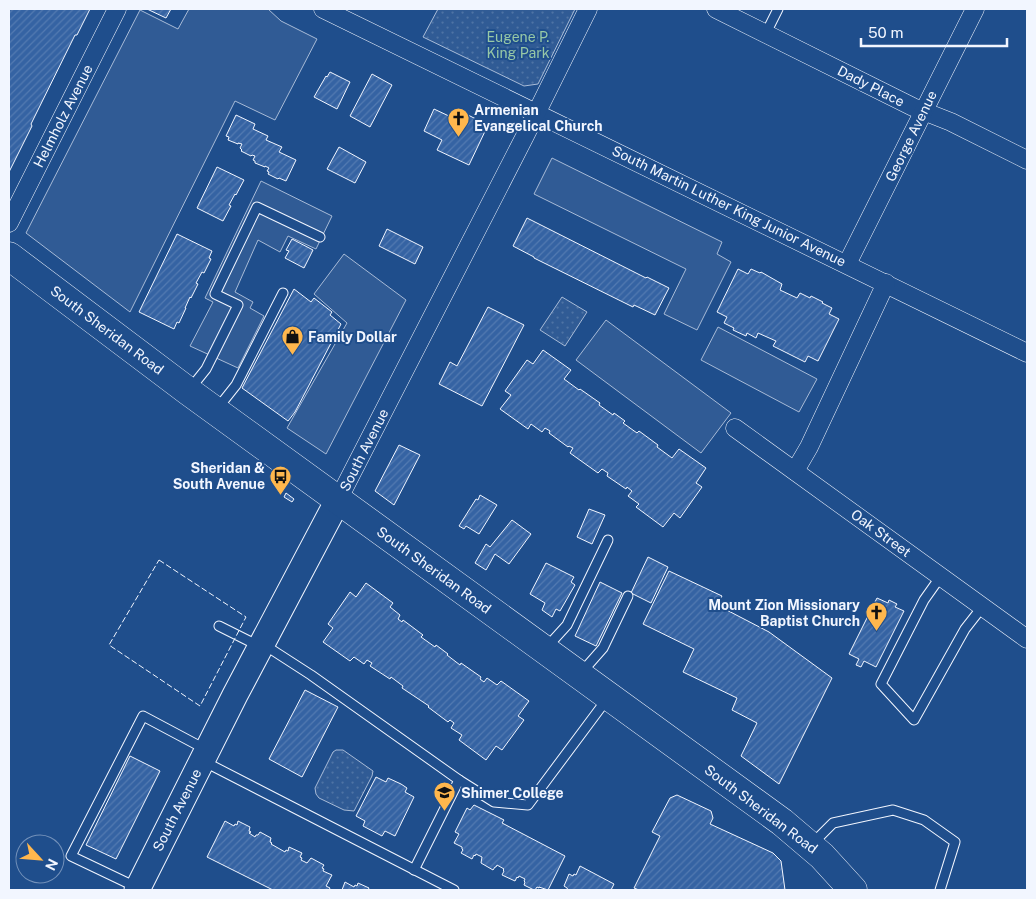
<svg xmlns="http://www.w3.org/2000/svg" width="1036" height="899" viewBox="0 0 1036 899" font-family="'Public Sans',sans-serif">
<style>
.park{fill:url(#park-dots);stroke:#a8bbd7}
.built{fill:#305b95;stroke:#a8bbd7}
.building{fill:url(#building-hatch);stroke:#f2f6ff}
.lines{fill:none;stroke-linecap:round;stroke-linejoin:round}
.lane-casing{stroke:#f2f6ff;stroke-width:11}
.street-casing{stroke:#f2f6ff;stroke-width:19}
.secondary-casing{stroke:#f2f6ff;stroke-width:27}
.highway-casing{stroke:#f2f6ff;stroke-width:29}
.lane{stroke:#1f4e8c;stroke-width:9}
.street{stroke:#1f4e8c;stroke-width:18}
.secondary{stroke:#1f4e8c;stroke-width:25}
.highway{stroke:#1f4e8c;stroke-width:28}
.fence{stroke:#f2f6ff;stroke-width:1;stroke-dasharray:6 2.5;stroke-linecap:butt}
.labels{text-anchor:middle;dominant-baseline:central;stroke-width:4;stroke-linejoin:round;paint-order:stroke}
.park-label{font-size:14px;fill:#97c8a6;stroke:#1f4e8c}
.street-label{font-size:14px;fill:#f2f6ff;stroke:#1f4e8c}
.poi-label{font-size:14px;font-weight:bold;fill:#f2f6ff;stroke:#1f4e8c;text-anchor:start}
</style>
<defs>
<pattern id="park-dots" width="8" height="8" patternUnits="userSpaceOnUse" patternTransform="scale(1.25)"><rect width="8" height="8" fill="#305b95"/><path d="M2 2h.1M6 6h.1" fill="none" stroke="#4e73a5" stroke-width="1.8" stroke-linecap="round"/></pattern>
<pattern id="building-hatch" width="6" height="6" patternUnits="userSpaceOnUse" patternTransform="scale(1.25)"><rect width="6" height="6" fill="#3563a3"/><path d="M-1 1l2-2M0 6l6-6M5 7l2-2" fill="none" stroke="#537ab1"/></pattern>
</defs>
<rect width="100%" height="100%" fill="#1f4e8c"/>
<g class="park">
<polygon points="438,9 575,9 538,84 524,86 423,37"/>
<polygon points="562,297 587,312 565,346 540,330"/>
<polygon points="336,750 343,750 373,771 372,776 354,811 344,810 319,798 316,794 315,788 333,752"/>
</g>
<g class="built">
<polygon points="189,9 268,9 281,21 317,39 275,120 235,101 130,312 26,233 140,10 178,29"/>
<polygon points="552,158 722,242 717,254 731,262 697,330 664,314 686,269 534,194"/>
<polygon points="261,181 332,216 316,249 288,236 280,252 258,240 235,292 253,302 250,308 264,316 238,368 190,346 213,302 205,298"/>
<polygon points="344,254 406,300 326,454 287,428 347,323 314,294"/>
<polygon points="606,320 731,413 701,453 576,360"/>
<polygon points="718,327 817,379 799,412 701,360"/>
</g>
<g class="building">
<polygon points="9,9 90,9 77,35 75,35 31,124 32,126 9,172"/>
<polygon points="147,9 171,9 166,18"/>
<polygon points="330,72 350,82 337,109 314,97 326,76 327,77"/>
<polygon points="372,74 392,85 370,127 350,116"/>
<polygon points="434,109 451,117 456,109 488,125 469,165 437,150 442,140 424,131"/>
<polygon points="236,115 255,124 253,129 268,136 266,140 282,147 279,152 296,160 286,181 279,178 278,179 268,174 269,172 267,171 269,168 265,166 265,167 255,163 255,161 253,160 255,156 252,155 251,156 241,151 242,150 240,148 242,144 238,143 238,144 228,140 229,137 226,136"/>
<polygon points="339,147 366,162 355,183 327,169"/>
<polygon points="217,167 244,180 236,195 235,194 229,205 231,206 223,221 197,208"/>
<polygon points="527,218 646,278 647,277 669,288 655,315 634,305 633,307 534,258 534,257 513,246"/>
<polygon points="387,229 423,247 415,264 379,246"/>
<polygon points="177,234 212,251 209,258 211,259 204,273 202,272 196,283 198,284 191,298 190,297 185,308 186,308 179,323 177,322 174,329 139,312"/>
<polygon points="292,239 313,250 304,268 285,258 289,251 286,250"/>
<polygon points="738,269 748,274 751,269 760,273 761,272 782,284 780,290 797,298 800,293 810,298 811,296 823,302 822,303 832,308 829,314 839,319 818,361 808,356 805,362 773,346 776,341 758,333 756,338 747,333 746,336 733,330 734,328 724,323 727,317 717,312"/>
<polygon points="294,289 311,302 314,298 332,312 330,315 341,324 295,412 288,421 242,388"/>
<polygon points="488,307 524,325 482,406 439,384 450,362 457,366"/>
<polygon points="543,350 571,370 564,379 579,390 580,389 600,403 599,405 613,415 614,413 625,421 623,423 637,433 639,431 658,445 657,447 672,458 679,449 706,468 696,483 702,487 680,518 674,513 663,527 636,507 639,504 628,496 632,491 627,487 626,489 607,476 608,473 602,469 598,473 570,453 573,448 569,446 568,447 549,433 550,431 545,428 542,432 531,424 528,429 500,409 511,395 505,391 527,360 533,364"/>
<polygon points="399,445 420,455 394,505 375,491"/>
<polygon points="286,493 294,499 292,502 284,497"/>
<polygon points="480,495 497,505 479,534 466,526 464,529 459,526 476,499 478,500"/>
<polygon points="589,509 605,515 592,544 577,537"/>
<polygon points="512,520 531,534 509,564 495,554 486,570 475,563 486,544 490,547"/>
<polygon points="648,557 668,567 651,603 631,593"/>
<polygon points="546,563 574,577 571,582 575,585 560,611 556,609 552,617 542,610 545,603 530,594"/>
<polygon points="669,571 722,596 717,605 769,632 832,678 779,784 741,756 757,723 732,710 737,698 683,672 694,649 643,624"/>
<polygon points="600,582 622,593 596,646 575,636"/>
<polygon points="366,583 393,603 390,607 400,615 398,619 402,622 403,620 423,635 421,637 435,647 436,645 448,654 447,655 460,665 461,663 481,677 480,679 484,682 487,678 497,685 501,681 529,701 518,716 524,720 502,750 496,746 486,760 459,740 462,735 451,728 454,723 450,720 448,722 428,707 429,706 402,688 403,686 391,677 390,679 370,666 372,663 367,660 364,664 354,657 350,661 323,642 333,628 328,624 350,592 356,597"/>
<polygon points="877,598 888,603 889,600 897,604 895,607 904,611 876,667 864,661 861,667 856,665 859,659 849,654"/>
<polygon points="305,690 338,707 302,777 269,759"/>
<polygon points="130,756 160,771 116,859 86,845"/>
<polygon points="376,777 386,782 388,778 401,784 407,788 405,792 414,797 395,836 385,831 382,836 363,826 365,821 356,816"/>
<polygon points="677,795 711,811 713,818 710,824 773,853 781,861 785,890 639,890 634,888 660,836 652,832 670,798"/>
<polygon points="474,805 504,820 502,823 565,856 548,890 539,887 539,888 537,887 535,890 534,890 524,885 525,882 524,881 525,879 519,876 518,878 517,877 515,881 502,875 504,871 503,870 504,869 497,865 496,867 495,867 493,870 481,863 482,857 476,854 475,856 474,855 472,859 461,853 463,850 462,849 462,847 454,843 459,834 455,832 467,808 470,810"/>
<polygon points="225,821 234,826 235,824 237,825 238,821 250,827 249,831 251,832 249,833 255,837 256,835 258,835 260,832 271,838 270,842 272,843 271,844 285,852 286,850 288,851 289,847 302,853 300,857 302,858 301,860 307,863 311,858 324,865 322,868 324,869 323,871 332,875 326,886 330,888 329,890 273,890 207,857"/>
<polygon points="580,866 614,884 611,890 568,890 567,888 564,886 569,874 573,876 574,874 576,875"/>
<polygon points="345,882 354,887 355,885 357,886 358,883 369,888 368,890 342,890"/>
</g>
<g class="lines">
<defs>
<g id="lane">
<polyline points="766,33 778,9"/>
<polyline points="190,389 206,369 238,305 215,294 257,207 320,237"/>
<polyline points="217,409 236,385 283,293"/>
<polyline points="941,576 924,600 881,684 914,720 965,629 983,606"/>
<polyline points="219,626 259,646"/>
<polyline points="263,644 311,675 459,780 414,870"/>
<polyline points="547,647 567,625 608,540"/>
<polyline points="581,673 603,648 628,596"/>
<polyline points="203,761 454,890"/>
<polyline points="459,780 494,802 528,805 607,699"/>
<polyline points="812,844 833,823 893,810 924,820 955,842 940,890"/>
<polyline points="136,887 71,856 143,716 205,749"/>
</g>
<g id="street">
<polyline points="323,9 1027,353"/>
<polyline points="716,9 913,107 951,122 1027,160"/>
<polyline points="9,223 117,9"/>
<polyline points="847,264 975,9"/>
<polyline points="735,428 1027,639"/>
<polyline points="795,471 809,447 886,283"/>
<polyline points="338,500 525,136 588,9"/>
</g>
<polyline id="secondary" points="137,890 235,695 338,500"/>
<polyline id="highway" points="9,256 188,391 782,822 822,856 853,890"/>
</defs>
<use href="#lane" class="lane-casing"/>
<use href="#street" class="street-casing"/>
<use href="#secondary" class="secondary-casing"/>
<use href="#highway" class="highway-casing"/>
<use href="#lane" class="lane"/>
<use href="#street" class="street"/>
<use href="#secondary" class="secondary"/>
<use href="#highway" class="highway"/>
<polygon class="fence" points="159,560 246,617 200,706 109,645"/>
</g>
<defs>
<symbol id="church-pin" viewBox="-11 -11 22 30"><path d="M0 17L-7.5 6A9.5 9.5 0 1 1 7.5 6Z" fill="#ffb74d" stroke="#1f4e8c"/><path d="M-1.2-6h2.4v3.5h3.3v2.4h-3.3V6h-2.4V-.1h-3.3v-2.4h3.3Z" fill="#111"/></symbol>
<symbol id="shop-pin" viewBox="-11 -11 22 30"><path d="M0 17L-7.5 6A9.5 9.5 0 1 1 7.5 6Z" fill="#ffb74d" stroke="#1f4e8c"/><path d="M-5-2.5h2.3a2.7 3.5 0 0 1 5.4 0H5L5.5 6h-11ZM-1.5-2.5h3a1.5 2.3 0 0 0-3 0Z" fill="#111"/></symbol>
<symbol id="bus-pin" viewBox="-11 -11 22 30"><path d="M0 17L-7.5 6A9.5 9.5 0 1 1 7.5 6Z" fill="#ffb74d" stroke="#1f4e8c"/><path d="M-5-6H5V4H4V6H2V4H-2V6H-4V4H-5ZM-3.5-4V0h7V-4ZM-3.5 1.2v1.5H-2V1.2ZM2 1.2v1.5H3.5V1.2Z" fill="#111"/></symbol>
<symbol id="school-pin" viewBox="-11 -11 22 30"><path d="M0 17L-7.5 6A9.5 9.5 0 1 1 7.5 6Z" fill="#ffb74d" stroke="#1f4e8c"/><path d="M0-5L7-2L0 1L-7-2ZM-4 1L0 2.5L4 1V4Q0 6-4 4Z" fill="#111"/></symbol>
</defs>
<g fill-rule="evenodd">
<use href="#church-pin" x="446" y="106" width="25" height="34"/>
<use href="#shop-pin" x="280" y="324" width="25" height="34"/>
<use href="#bus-pin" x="268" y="464" width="25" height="34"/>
<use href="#church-pin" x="864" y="600" width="25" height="34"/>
<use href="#school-pin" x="432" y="780" width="25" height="34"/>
</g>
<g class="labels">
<g class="park-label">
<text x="518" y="37">Eugene P.<tspan x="518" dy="16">King Park</tspan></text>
</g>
<g class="street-label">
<text transform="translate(871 86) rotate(27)">Dady Place</text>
<text transform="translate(63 116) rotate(-63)">Helmholz Avenue</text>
<text transform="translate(911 136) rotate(-64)">George Avenue</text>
<text transform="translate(729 206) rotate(26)">South Martin Luther King Junior Avenue</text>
<text transform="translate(107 330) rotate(37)">South Sheridan Road</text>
<text transform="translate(364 450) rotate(-63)">South Avenue</text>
<text transform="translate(881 533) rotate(36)">Oak Street</text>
<text transform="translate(434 570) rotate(36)">South Sheridan Road</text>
<text transform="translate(761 809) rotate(37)">South Sheridan Road</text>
<text transform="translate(177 810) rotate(-63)">South Avenue</text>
</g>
<g class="poi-label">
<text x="474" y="110">Armenian<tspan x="474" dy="16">Evangelical Church</tspan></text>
<text x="308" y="337">Family Dollar</text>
<text x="265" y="468" text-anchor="end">Sheridan &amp;<tspan x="265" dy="16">South Avenue</tspan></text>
<text x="860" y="605" text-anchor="end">Mount Zion Missionary<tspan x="860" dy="16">Baptist Church</tspan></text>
<text x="461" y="793">Shimer College</text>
</g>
</g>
<rect width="1036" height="899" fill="none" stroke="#f2f6ff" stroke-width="20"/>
<g transform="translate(40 859) rotate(116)"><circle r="24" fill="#1f4e8c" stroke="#7391ba"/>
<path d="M0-4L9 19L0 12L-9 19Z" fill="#ffb74d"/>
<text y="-8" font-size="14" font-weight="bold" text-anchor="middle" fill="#f2f6ff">N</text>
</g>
<path d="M861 38v8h146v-8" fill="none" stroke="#f2f6ff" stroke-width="2.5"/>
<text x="868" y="38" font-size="15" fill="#f2f6ff" stroke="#1f4e8c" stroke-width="4" paint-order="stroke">50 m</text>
</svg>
